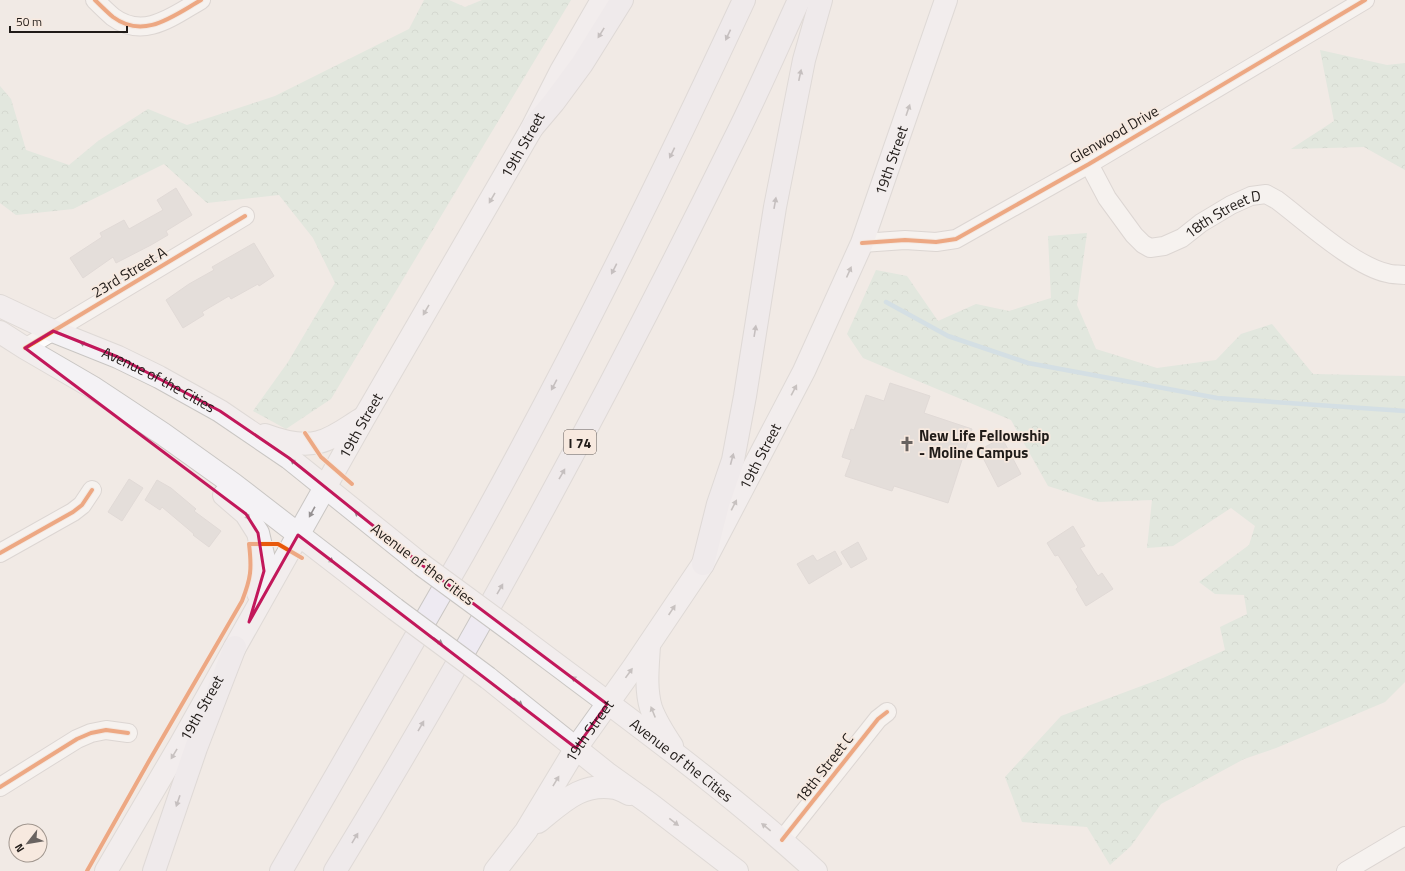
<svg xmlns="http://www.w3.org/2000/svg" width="1405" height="871" viewBox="0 0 1405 871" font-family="'Titillium Web',sans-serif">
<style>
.forest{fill:url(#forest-crowns)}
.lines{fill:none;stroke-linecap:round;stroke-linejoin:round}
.stream{stroke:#b1d2e2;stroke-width:4.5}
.building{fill:#d6d0cc;stroke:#cdc7c3}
.minor-casing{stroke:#c4bfbb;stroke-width:20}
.major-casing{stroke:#c9c6c3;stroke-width:24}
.highway-casing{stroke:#c9c6c3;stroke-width:24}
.minor{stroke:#fdfcfb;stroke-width:18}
.major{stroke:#f4f2f5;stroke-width:22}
.highway{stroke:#eeeaf2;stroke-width:22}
.major-bridge-casing{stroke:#c9c6c3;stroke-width:24;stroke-linecap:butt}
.major-bridge{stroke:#f4f2f5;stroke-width:22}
.cycleway-casing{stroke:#f7e9df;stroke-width:6}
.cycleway{stroke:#e8590c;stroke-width:4}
.oneway{fill:#918d90}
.oneway2{fill:#959192}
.marked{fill:none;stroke:#c2185b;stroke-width:3;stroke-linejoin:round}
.labels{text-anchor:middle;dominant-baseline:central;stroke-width:3.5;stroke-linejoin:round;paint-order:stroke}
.shield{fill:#f7e9df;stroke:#605954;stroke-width:1}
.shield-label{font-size:14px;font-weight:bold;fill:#201b18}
.street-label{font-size:15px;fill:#201b18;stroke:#f7e9df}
.poi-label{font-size:15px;font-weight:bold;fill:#201b18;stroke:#f7e9df;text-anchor:start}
</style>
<defs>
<pattern id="forest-crowns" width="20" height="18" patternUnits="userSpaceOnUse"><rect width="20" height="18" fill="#d0e4d4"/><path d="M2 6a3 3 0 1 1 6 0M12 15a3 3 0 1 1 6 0" fill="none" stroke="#b2c3b5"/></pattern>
</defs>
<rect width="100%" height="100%" fill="#f1eae5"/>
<g class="forest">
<polygon points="424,0 449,0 465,7 482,0 571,0 331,399 286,429 253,411 288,362 335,283 313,238 279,195 207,203 164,164 73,209 16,215 0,203 0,86 11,99 26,150 69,165 98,141 148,109 187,125 275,96 409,29"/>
<polygon points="1320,50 1387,65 1405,63 1405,170 1364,147 1291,149 1334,121"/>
<polygon points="1087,233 1077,305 1096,349 1157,368 1216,360 1241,334 1272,324 1313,374 1405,376 1405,682 1385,702 1276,748 1244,759 1161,804 1131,846 1110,865 1087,827 1022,822 1005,777 1061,716 1163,678 1225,650 1220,627 1247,614 1244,595 1215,594 1199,582 1249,545 1255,526 1231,508 1173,546 1147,548 1152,500 1098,502 1048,486 1011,420 863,358 847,334 876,270 907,276 938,321 976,304 1009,311 1051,298 1048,236"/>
</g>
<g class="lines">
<polyline class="stream" points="886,302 948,336 1028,363 1217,398 1405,411"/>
</g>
<g class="building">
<polygon points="176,188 192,215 166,231 168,235 151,245 116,263 113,257 83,278 70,258 102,237 100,233 124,220 129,229 163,210 157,200"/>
<polygon points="254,243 274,276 259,286 258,284 231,299 229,296 202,312 204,315 183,328 166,300 189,284 214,270 212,267"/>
<polygon points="890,383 930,396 924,413 972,429 948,503 894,486 892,491 845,476 851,460 842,457 851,429 854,430 866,395 884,401"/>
<polygon points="1002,438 1021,474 998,487 979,450"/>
<polygon points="129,479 143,488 122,521 108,512"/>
<polygon points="157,480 171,488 196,509 194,511 221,531 209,547 193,535 194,534 162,507 160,510 145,500"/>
<polygon points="1073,526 1085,546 1080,548 1098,576 1102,573 1113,589 1086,606 1076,589 1078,587 1058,555 1055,556 1047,543"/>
<polygon points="858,542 867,559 851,568 841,552"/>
<polygon points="835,551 842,564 809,584 797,564 813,555 817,561"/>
</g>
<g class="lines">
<defs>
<g id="minor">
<path d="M95,0c6,6 12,12 18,17 31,23 60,-1 88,-17"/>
<path id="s1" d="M1089,164l18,34 27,37 9,9 7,4 14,-2 18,-8 19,-15 30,-18 20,-9 15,-2 11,6c28,21 77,66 110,73 5,2 12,1 18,2"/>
<polyline points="862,243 905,240 936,242 956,239 1089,164 1365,0"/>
<polyline points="25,348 245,216"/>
<polyline points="0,553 73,512 82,505 92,490"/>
<polyline points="0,787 77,739 91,733 106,730 128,733"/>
<polyline points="782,840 878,719 887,712"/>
<polyline points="1346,871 1405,836"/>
</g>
<g id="major">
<path id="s2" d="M0,306l53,25 65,26 41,20 61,34 69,47 133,107"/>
<polyline points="0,332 25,348 92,387 163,434 233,484 395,609"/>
<path d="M265,435c16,6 36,12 54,7 16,-4 30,-16 44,-24"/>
<polyline points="224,495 246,514 258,533 264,559 264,571 258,593"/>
<path id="s3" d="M516,634c102,77 206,151 300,237"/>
<path d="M649,645c-1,20 -4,43 2,63 5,14 13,26 21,38"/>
<polyline points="488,678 608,774 650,804 737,871"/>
<path d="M538,822c24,-19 43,-40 77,-34 5,1 10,4 14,6"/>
<path id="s4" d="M106,871l74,-126 184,-327 168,-290 29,-57 41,-71"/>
<path id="s5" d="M495,871l31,-40 50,-83 57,-80 70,-104 101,-193 58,-128 84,-243"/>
</g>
<g id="highway">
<polyline points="532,128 554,102 582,64 622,0"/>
<polyline points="703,564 718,504 733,460 745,396 775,207 804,60 821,0"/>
<polyline points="154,871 196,748 235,647"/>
<path d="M281,871c61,-106 123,-212 183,-318 101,-180 193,-366 280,-553"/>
<path d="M335,871c144,-236 275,-479 397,-727 24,-47 45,-96 67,-144"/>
</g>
</defs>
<use href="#minor" class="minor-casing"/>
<use href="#major" class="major-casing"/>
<use href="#highway" class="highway-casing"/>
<use href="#minor" class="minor"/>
<use href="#major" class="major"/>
<use href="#highway" class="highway"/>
<defs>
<g id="major-bridge">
<polyline points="422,565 516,634"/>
<polyline points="395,609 488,678"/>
</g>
</defs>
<use href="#major-bridge" class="major-bridge-casing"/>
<use href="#major-bridge" class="major-bridge"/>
<defs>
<g id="cycleway">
<path d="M95,0c6,6 12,12 18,17 31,23 60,-1 88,-17"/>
<polyline points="862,243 905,240 936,242 956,239 1089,164 1365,0"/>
<polyline points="25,348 245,216"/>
<polyline points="305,433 321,457 352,484"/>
<polyline points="0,553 73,512 82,505 92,490"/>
<polyline points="0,787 77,739 91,733 106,730 128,733"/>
<polyline points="782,840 878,719 887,712"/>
<path d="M87,871l62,-110 93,-160c9,-23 10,-32 7,-57h29l24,14"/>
</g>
</defs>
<use href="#cycleway" class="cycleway-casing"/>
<use href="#cycleway" class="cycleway"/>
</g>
<defs><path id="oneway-solid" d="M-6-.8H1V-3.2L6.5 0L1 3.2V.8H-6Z"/></defs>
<g class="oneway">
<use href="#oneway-solid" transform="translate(601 33) rotate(122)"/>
<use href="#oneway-solid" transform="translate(728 35) rotate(115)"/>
<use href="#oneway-solid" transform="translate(800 75) rotate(-78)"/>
<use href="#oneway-solid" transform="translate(672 153) rotate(116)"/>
<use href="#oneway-solid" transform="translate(775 203) rotate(-80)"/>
<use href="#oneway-solid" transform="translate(614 269) rotate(117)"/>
<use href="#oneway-solid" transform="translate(755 331) rotate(-81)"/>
<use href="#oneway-solid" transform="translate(554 385) rotate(118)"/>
<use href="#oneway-solid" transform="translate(732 459) rotate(-75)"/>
<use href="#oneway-solid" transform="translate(562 474) rotate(-60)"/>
<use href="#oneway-solid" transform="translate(500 589) rotate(-60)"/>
<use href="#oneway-solid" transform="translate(421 726) rotate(-60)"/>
<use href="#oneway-solid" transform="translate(178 801) rotate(109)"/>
<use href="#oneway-solid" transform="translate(355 838) rotate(-59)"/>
</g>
<g class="oneway2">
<use href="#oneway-solid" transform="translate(908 110) rotate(-71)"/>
<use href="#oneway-solid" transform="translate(492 198) rotate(120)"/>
<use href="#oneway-solid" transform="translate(849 272) rotate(-66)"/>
<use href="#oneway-solid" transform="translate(426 310) rotate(120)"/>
<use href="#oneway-solid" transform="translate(85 344) rotate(-159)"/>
<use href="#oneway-solid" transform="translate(794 390) rotate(-62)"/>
<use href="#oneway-solid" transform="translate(295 463) rotate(-141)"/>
<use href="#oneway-solid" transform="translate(734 505) rotate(-63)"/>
<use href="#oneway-solid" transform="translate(312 512) rotate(119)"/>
<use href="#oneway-solid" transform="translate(246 515) rotate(50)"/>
<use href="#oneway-solid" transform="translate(359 515) rotate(-142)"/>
<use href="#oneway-solid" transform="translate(329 559) rotate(38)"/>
<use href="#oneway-solid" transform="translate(672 610) rotate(-56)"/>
<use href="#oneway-solid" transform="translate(438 641) rotate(36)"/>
<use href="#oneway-solid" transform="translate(629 673) rotate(-54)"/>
<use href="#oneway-solid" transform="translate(576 680) rotate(-142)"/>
<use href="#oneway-solid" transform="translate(518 702) rotate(39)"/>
<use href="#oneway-solid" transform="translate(653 712) rotate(-112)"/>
<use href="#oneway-solid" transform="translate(174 754) rotate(121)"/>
<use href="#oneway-solid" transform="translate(556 781) rotate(-59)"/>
<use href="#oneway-solid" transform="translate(674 822) rotate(38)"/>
<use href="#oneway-solid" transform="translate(766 827) rotate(-141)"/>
</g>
<path d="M0 0H1405V871H0ZM53,331l65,26 102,54 69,47 133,107 185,139 -31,44 -278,-213 -49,87 15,-51 -6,-38 -12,-19 -221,-166z" fill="#f1eae5" fill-opacity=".55" fill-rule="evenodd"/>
<path class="marked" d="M53,331l65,26 102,54 69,47 133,107 185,139 -31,44 -278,-213 -49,87 15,-51 -6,-38 -12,-19 -221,-166z"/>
<defs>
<symbol id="church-bare" viewBox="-9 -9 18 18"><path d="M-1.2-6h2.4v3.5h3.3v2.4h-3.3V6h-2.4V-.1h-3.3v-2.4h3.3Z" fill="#696360" stroke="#f7e9df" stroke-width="2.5" paint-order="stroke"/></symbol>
</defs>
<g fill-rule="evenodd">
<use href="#church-bare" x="896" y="433" width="22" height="22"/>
</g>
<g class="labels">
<rect class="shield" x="564" y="430" width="32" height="24" rx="3"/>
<g class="shield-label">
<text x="580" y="442">I 74</text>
</g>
<g class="street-label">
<text transform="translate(1114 134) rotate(-30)">Glenwood Drive</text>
<text stroke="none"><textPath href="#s4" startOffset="837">19th Street</textPath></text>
<text stroke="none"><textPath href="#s5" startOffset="817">19th Street</textPath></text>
<text stroke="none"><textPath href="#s1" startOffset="187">18th Street D</textPath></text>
<text transform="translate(129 272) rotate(-31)">23rd Street A</text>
<text stroke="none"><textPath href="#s2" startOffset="175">Avenue of the Cities</textPath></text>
<text stroke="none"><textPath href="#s4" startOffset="513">19th Street</textPath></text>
<text stroke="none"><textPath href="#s5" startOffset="493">19th Street</textPath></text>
<text transform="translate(423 564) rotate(37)">Avenue of the Cities</text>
<text stroke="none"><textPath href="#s4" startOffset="189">19th Street</textPath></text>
<text stroke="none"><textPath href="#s5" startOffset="169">19th Street</textPath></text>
<text stroke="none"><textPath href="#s3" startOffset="208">Avenue of the Cities</textPath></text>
<text transform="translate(824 768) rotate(-52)">18th Street C</text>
</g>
<g class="poi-label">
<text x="919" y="435">New Life Fellowship<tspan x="919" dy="17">- Moline Campus</tspan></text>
</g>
</g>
<g transform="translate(28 843) rotate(239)"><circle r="19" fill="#f7e9df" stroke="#a1978f"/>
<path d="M0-3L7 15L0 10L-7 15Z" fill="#696360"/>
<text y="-6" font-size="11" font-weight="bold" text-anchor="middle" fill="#201b18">N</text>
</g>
<path d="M10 26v6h117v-6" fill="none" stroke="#201b18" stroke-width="2"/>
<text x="16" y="26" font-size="12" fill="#201b18" stroke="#f7e9df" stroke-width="3" paint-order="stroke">50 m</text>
</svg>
